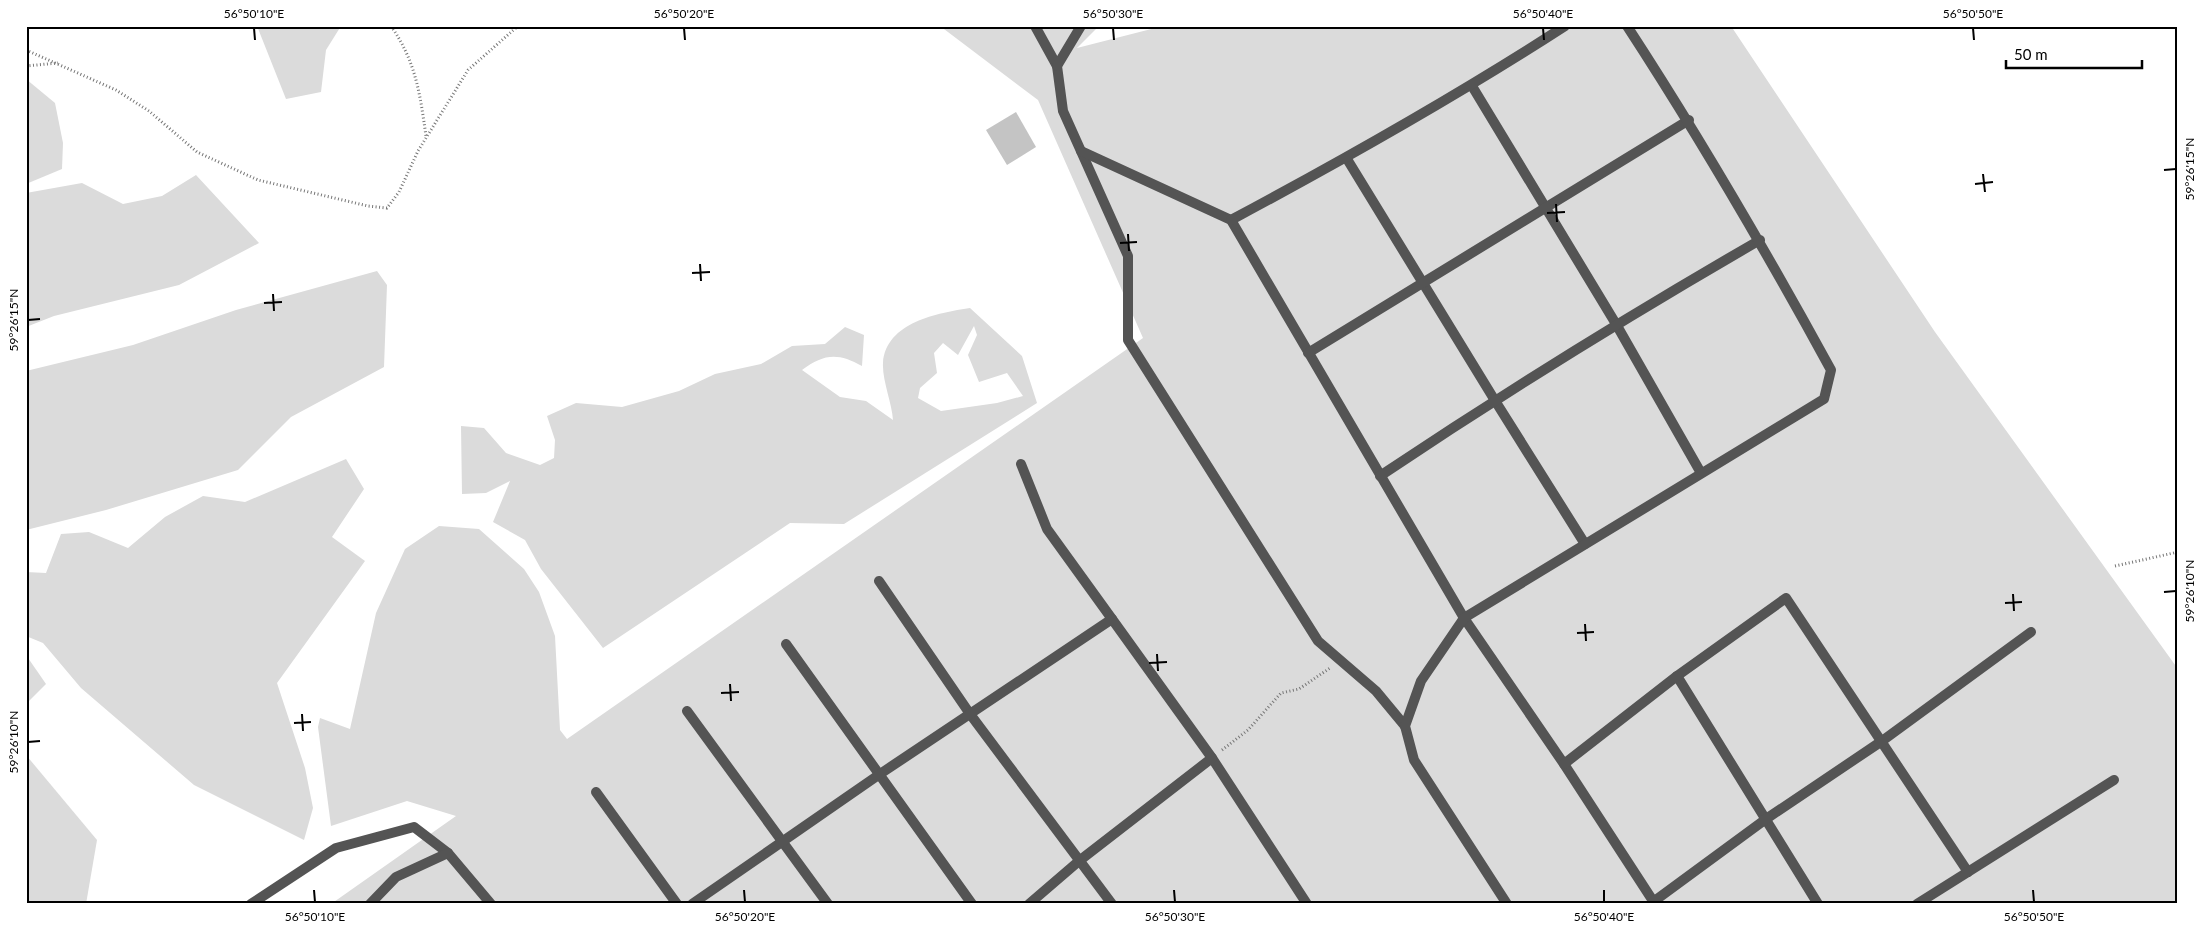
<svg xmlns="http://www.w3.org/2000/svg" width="2204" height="930" viewBox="0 0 2204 930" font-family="Lato,sans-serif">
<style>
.green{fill:#dbdbdb;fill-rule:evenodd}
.building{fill:#c4c4c4}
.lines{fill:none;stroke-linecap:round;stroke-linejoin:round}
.path{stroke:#767676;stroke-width:3;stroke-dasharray:1 2.5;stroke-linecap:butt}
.service{stroke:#545454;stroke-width:10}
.ticks{fill:none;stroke:#000;stroke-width:2}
.neatline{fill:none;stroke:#000;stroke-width:2}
.ticks-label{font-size:12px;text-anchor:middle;fill:#000}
</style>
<rect width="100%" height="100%" fill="#fff"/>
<g class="green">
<polygon points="257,26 341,26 326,50 321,92 286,99"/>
<polygon points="940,26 1099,26 1077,48 1163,26 1731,26 1935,332 2178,669 2178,904 331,904 456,816 407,801 331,826 318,727 320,718 350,729 376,613 405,549 439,526 479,529 524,569 539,592 555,636 560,730 567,739 1143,338 1038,100"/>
<polygon points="26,79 55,103 63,143 62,169 26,184"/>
<polygon points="196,175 259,243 179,285 54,316 26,327 26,193 82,183 123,204 162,196"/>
<polygon points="377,271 387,285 384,367 291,417 238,470 106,510 26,530 26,371 133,345 236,310"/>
<path d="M970,308l52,48 15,47 -193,121 -54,-1 -187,125 -62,-79 -16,-29 -32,-18 17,-41 -24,12 -24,1 -1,-68 23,2 22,25 34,12 14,-7 1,-18 -8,-24 29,-13 46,4 57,-16 36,-17 46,-10 31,-18 33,-2 20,-17 19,8 -2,31c-24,-14 -39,-12 -60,4l38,27 26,4 27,19c-1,-17 -11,-40 -10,-57 3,-41 55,-50 87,-55zM974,326l3,9 -9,20 11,27 28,-9 16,23 -26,7 -56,8 -23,-13 2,-10 17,-15 -3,-20 9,-10 15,12z"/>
<polygon points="346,459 364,489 332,537 365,561 277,683 305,768 313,808 304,840 194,785 81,688 43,643 26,636 26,572 46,573 61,534 89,532 128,548 165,517 203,496 245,502"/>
<polygon points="26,655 46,684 26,704"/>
<polygon points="26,755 97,840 86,904 26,904"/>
</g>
<polygon class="building" points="1016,112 1036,147 1007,165 986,130"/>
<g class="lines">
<g class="path">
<path d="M391,26c25,36 29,68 35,110"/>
<polyline points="26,50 116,90 149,111 197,152 258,180 368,206 387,208 399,192 418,151 468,70 518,26"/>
<polyline points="26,66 58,63"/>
<polyline points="2115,566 2178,552"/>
<polyline points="1222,750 1248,730 1281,693 1299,689 1330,668"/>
</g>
<g class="service">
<polyline points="1035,26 1057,66 1063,111 1128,256 1128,340 1318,641 1376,691 1405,726"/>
<polyline points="1057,66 1081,26"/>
<polyline points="1472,86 1616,324 1701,473"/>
<polyline points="1081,151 1231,220 1464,618 1564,764 1655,904"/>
<polyline points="1347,159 1494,399 1585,544"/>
<path d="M1231,220c114,-61 226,-124 334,-194"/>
<polyline points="1308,353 1689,120"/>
<polyline points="1021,464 1047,529 1112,619"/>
<path d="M1380,476c124,-83 250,-161 380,-236"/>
<polyline points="879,581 970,714 1112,904"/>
<polyline points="786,644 972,904"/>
<polyline points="1677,676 1818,904"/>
<polyline points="687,711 828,904"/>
<polyline points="1564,764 1677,676 1786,598 1968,872"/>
<polyline points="596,792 677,904"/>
<polyline points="1653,902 1766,819 1882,741 2031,632"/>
<polyline points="251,904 336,848 414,827 448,853 491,904"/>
<polyline points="370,904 396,877 448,853"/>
<polyline points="692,904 880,774 1112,619 1212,758 1307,904"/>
<polyline points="1029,904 1079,861 1212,758"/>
<path d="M1507,904l-93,-144 -9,-34 16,-45 43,-63 360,-219 7,-29c-64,-117 -131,-232 -204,-344"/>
<polyline points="1917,904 2114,780"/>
</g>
</g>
<path class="ticks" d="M254,28l1,12M684,28l1,12M1113,28l1,12M1543,28l1,12M1973,28l1,12M2164,170l12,-1M1983,174l2,18M1975,184l18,-2M1556,204l1,18M1547,213l18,-1M1128,234l1,17M1120,243l17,-1M700,264l1,17M692,273l18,-1M273,294l1,17M264,303l18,-1M28,320l12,-1M2164,592l12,-1M2013,594l1,17M2005,603l17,-1M1585,624l1,17M1577,633l17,-1M1157,654l1,17M1149,663l18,-1M730,684l1,17M721,693l18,-1M302,714l1,17M294,723l17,-1M28,742l12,-1M314,890l1,12M744,890l1,12M1174,890l1,12M1604,890v12M2033,890l1,12"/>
<rect width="2204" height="930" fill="none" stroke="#ffffff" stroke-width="55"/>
<path d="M2006 60v8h136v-8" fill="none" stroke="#000000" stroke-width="2.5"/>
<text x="2014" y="60" font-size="15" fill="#000000" stroke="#ffffff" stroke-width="4" paint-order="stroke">50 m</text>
<rect x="28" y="28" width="2148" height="874" class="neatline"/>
<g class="ticks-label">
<text x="254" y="18">56°50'10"E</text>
<text x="684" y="18">56°50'20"E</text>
<text x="1113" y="18">56°50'30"E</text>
<text x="1543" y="18">56°50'40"E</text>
<text x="1973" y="18">56°50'50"E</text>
<text transform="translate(2190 169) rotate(-90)" y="4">59°26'15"N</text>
<text transform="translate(14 320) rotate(-90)" y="4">59°26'15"N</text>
<text transform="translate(2190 591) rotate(-90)" y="4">59°26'10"N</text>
<text transform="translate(14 742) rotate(-90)" y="4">59°26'10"N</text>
<text x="315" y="921">56°50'10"E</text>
<text x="745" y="921">56°50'20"E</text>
<text x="1175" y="921">56°50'30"E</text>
<text x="1604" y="921">56°50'40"E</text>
<text x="2034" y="921">56°50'50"E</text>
</g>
</svg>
